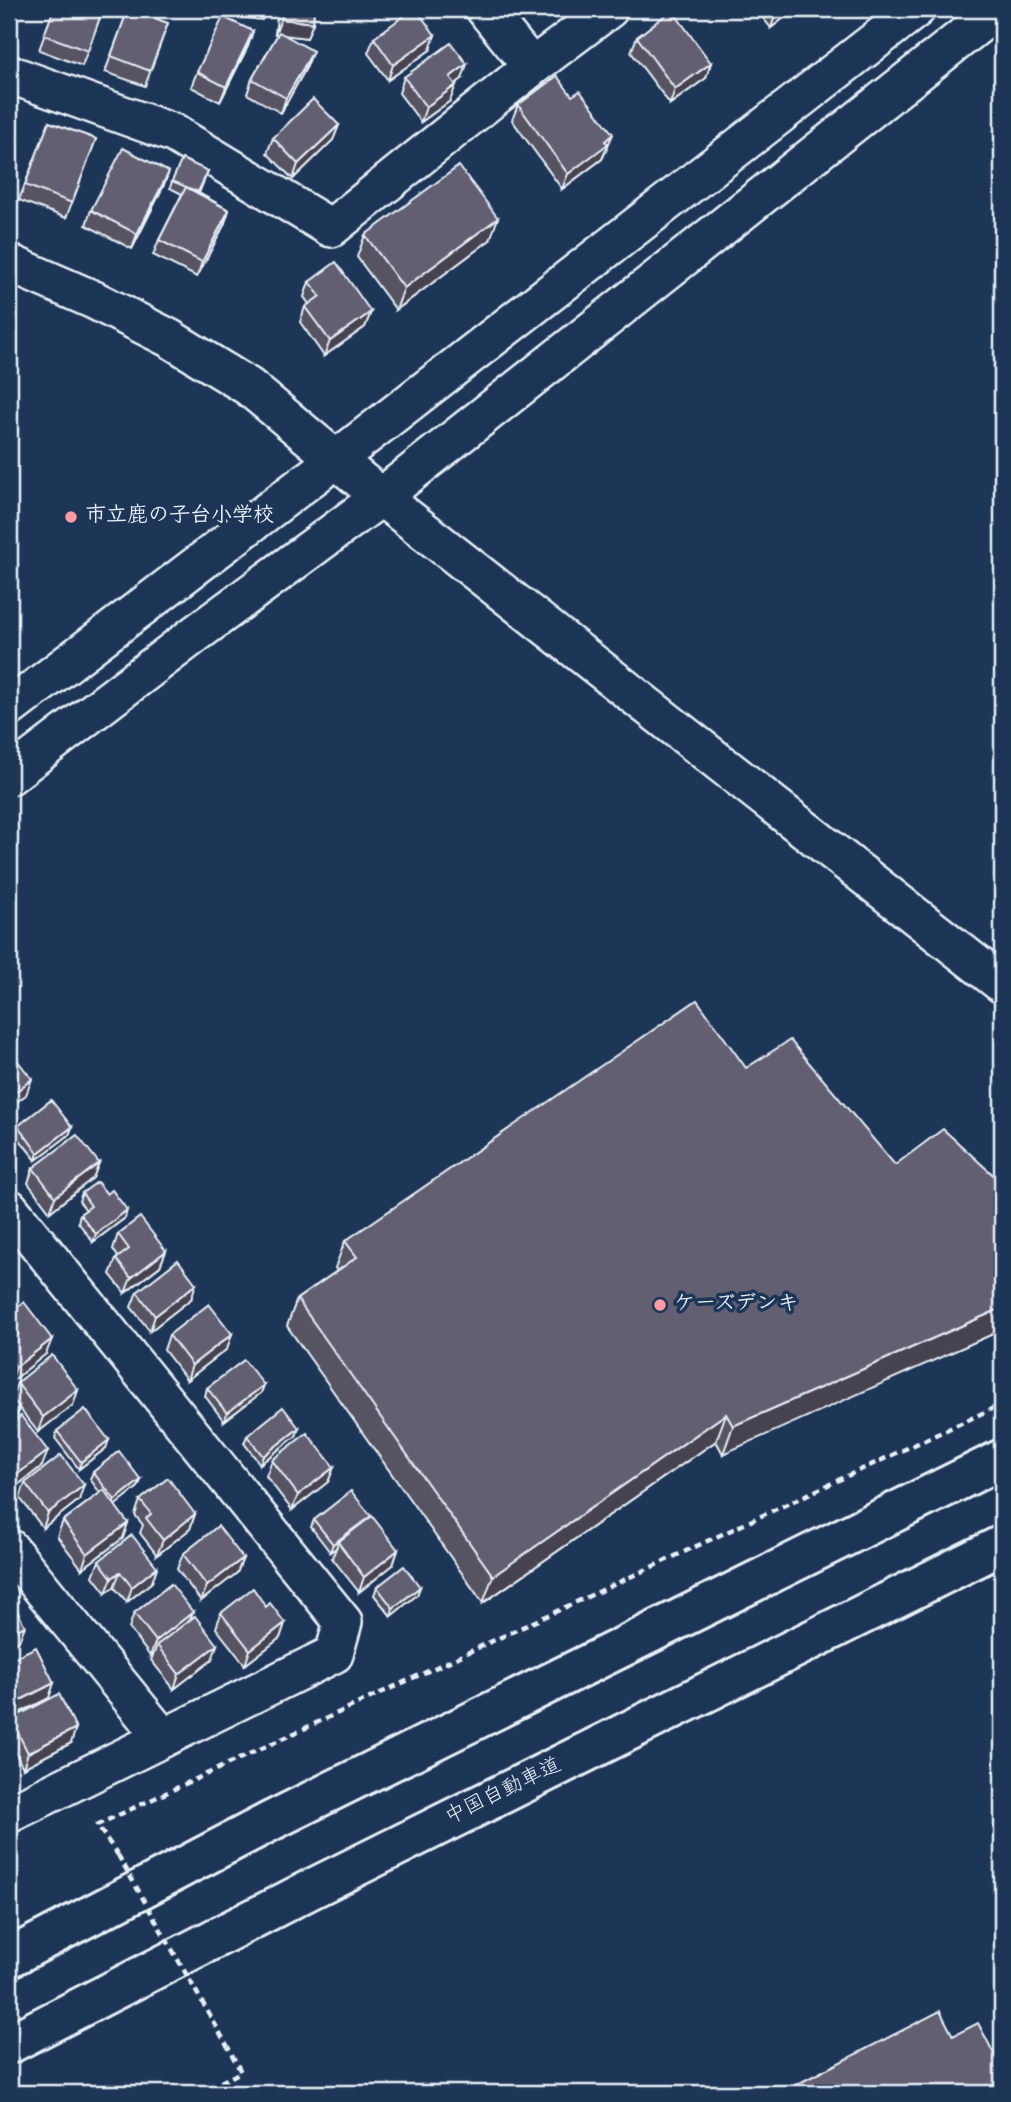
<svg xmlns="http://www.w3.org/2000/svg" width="1011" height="2102" viewBox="0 0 1011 2102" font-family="'Gochi Hand','Klee One',sans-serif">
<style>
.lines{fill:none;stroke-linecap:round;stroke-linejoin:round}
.minor-casing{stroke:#e8f1f8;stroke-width:42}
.highway-casing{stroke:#e8f1f8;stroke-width:44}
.path{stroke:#e8f1f8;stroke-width:4.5;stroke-dasharray:7 5;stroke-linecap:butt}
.minor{stroke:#1d3557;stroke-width:37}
.highway{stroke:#1d3557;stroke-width:38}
.path-bridge{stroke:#e8f1f8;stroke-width:4.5;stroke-dasharray:7 5;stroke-linecap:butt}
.wall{fill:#565263;stroke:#e8f1f8;stroke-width:2}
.shaded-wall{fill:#464250;stroke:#e8f1f8;stroke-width:2}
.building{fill:#645f73;stroke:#e8f1f8;stroke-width:2}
.poi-dot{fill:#ff9aa2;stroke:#1d3557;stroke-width:2.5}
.labels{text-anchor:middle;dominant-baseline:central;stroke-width:7;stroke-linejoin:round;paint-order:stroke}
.poi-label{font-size:21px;font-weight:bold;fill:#e8f1f8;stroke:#1d3557;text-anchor:start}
.street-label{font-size:21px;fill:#e8f1f8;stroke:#1d3557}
</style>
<rect width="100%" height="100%" fill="#1d3557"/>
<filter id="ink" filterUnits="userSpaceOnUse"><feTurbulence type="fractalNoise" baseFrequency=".0143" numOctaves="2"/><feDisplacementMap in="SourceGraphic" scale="14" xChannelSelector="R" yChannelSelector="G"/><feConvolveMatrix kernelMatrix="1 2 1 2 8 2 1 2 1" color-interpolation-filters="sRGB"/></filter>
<g filter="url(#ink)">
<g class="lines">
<defs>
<g id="minor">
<polyline points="485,9 532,67"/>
<polyline points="9,74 173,133 331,228 532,67 609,9"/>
<polyline points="9,263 94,300 169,338 249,387 381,497 1002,984"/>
<polyline points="9,708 335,460 916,9"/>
<polyline points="9,776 194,635 381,497 998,9"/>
<polyline points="9,1208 343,1622 334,1654 9,1814"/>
<polyline points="9,1548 163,1738"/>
</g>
<g id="highway">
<polyline points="9,1958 271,1821 1002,1459"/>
<polyline points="9,2044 311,1889 1002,1545"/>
</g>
</defs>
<use href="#minor" class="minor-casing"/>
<use href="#highway" class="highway-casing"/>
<g class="path">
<polyline points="118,1855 97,1825 1002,1404"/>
<polyline points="199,2093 241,2072 228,2047"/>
</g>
<use href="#minor" class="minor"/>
<use href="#highway" class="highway"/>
<polyline class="path-bridge" points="118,1855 228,2047"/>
</g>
<g class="wall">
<polygon points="54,9 103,9 82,66 39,50"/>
<polygon points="128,9 168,23 145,86 105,72"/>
<polygon points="278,9 314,9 313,23 307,38 284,35 307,66 281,113 247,94 252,79 278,34 275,34"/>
<polygon points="756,9 795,9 771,28"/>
<polygon points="253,31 248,46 220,102 191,87 197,72"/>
<polygon points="637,37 706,78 670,104 631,52"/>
<polygon points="374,38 430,50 388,80 368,53"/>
<polygon points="404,77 462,79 455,84 450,101 421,122 399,93"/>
<polygon points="572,96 607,149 602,159 562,189 512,120 518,105"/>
<polygon points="49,122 96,139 66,218 19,200"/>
<polygon points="339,125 333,140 293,179 267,153 273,138"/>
<polygon points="208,171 199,193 229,210 224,225 197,277 153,255 159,240 182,194 170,188 172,181"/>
<polygon points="163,187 132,249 86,225 91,210"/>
<polygon points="365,235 490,240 396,310 357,257"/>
<polygon points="309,282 371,312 365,327 324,356 300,322 305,307 309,304 304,297"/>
<polygon points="746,1068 895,1165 723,1454 716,1441 483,1603 287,1326 297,1299 337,1271 335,1268 345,1241"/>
<polygon points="18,1126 72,1127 69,1135 36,1160 15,1134"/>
<polygon points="99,1163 93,1178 50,1212 28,1183 33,1168"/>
<polygon points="82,1193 125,1218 93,1242 78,1222 80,1214 86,1210 79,1201"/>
<polygon points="118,1234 166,1251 160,1266 125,1293 110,1274 116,1259 118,1257 113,1249"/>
<polygon points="137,1292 191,1299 150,1331 131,1307"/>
<polygon points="9,1314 46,1354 11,1382 9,1379"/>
<polygon points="169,1335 227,1349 187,1380 164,1350"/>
<polygon points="17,1383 78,1390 73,1405 38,1432 19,1408 14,1421 42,1466 9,1492 9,1394 12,1397"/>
<polygon points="264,1385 261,1393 224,1421 205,1396 207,1388"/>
<polygon points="299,1428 296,1436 260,1464 244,1443 247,1436"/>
<polygon points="57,1431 106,1448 79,1469 55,1438"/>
<polygon points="272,1460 334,1467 328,1482 292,1510 266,1476"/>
<polygon points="93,1472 141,1480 138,1487 115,1505 123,1538 82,1569 57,1536 63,1521 100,1493 90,1479"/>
<polygon points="25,1483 79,1500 43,1528 20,1498"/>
<polygon points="140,1500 195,1514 190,1529 157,1555 140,1533 143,1525 135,1515"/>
<polygon points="314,1520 398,1550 393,1565 359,1592 332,1558 336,1548 330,1552 311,1527"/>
<polygon points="183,1554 243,1558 237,1573 201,1601 177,1569"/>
<polygon points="99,1561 157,1567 152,1582 127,1602 114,1587 106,1593 93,1576"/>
<polygon points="377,1587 420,1587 417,1595 391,1616 374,1595"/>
<polygon points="266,1607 285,1623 280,1638 245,1665 216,1628 221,1613"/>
<polygon points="193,1612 190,1619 212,1660 174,1689 151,1660 154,1653 150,1656 129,1628 134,1613"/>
<polygon points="11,1719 71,1743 23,1768 9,1741 9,1726"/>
</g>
<g class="shaded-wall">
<polygon points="225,9 266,9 262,20 223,15"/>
<polygon points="349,9 383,9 382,12"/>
<polygon points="782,9 795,9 771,28 776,13"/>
<polygon points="281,19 313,23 307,38 275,34"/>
<polygon points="253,31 248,46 220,102 226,87"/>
<polygon points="435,35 430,50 388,80 393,65"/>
<polygon points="313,51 307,66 281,113 286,98"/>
<polygon points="711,63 706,78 670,104 675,89"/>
<polygon points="467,64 462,79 444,92 450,77"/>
<polygon points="456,85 450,101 421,122 426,107"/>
<polygon points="339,125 333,140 293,179 298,164"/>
<polygon points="613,134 602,159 562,189 568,174"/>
<polygon points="169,172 163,187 132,249 137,234"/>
<polygon points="229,210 224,225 197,277 202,262"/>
<polygon points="498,218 490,240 396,310 404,288"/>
<polygon points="371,312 365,327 324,356 330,341"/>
<polygon points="32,1079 26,1095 9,1108 9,1097"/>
<polygon points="72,1127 69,1135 36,1160 38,1153"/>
<polygon points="99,1163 93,1178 50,1212 55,1197"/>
<polygon points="127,1210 125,1218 93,1242 96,1234"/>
<polygon points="166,1251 160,1266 125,1293 131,1278"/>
<polygon points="196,1284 191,1299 150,1331 155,1316"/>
<polygon points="1002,1308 1002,1330 723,1454 733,1426"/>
<polygon points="232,1334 227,1349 187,1380 192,1365"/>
<polygon points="52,1339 46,1354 11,1382 16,1367"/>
<polygon points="264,1385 261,1393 224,1421 227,1413"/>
<polygon points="78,1390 73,1405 38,1432 43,1417"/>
<polygon points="19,1407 14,1422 9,1426 9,1415"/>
<polygon points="726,1414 716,1441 483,1603 493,1576"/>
<polygon points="299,1428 296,1436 260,1464 263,1456"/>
<polygon points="109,1440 106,1448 79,1469 81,1462"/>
<polygon points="48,1451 42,1466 9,1492 9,1485 11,1479"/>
<polygon points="334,1467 328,1482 292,1510 298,1495"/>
<polygon points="141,1480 138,1487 112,1508 115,1500"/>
<polygon points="84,1485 79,1500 43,1528 48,1513"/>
<polygon points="195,1514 190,1529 157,1555 163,1540"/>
<polygon points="371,1516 338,1542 336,1548 330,1552 333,1544"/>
<polygon points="128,1523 123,1538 82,1569 87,1554"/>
<polygon points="398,1550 393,1565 359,1592 364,1577"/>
<polygon points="243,1558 237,1573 201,1601 207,1586"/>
<polygon points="157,1567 152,1582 127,1602 132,1587"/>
<polygon points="120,1572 114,1587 106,1593 112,1578"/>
<polygon points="420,1587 417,1595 391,1616 393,1608"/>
<polygon points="193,1612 187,1627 157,1645 154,1653 150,1656 156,1641"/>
<polygon points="285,1623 280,1638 245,1665 250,1650"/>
<polygon points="25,1626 19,1641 9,1646 9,1634"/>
<polygon points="217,1645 212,1660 174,1689 179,1674"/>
<polygon points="54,1683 49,1698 9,1718 9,1706"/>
<polygon points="76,1728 71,1743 23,1768 28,1753"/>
</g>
<g class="building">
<polygon points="54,9 103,9 88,51 44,35"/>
<polygon points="128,9 168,23 150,71 111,56"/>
<polygon points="282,9 314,9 313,23 281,19"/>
<polygon points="413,9 416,9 435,35 393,65 374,38"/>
<polygon points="773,9 782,9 776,13"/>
<polygon points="672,10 711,63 675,89 637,37"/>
<polygon points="223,17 253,31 226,87 197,72"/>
<polygon points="279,32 313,51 286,98 252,79"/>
<polygon points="451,43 467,64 450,77 456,85 426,107 404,77"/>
<polygon points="557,76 572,96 580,91 613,134 605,141 608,144 568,174 518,105"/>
<polygon points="313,99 339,125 298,164 273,138"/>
<polygon points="49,122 96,139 72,203 25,185"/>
<polygon points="123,148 169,172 137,234 91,210"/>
<polygon points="182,159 208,171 198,192 172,181"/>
<polygon points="459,166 498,218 404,288 365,235"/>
<polygon points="186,187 229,210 202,262 159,240"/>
<polygon points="336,262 371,312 330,341 305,307 320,296 309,282"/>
<polygon points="697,1000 746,1068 790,1040 895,1165 943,1129 1002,1183 1002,1308 733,1426 726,1414 493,1576 297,1299 357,1257 345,1241"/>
<polygon points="9,1050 32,1079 9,1097"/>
<polygon points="51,1100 72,1127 38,1153 18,1126"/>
<polygon points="77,1135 99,1163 55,1197 33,1168"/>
<polygon points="97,1182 107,1194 112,1190 127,1210 96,1234 80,1214 91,1206 82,1193"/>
<polygon points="140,1217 166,1251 131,1278 116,1259 129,1249 118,1234"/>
<polygon points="178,1260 196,1284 155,1316 137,1292"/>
<polygon points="24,1302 52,1339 16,1367 9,1357 9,1342 18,1334 9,1323 9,1314"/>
<polygon points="209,1304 232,1334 192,1365 169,1335"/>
<polygon points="52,1355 78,1390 43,1417 17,1383"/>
<polygon points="244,1360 264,1385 227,1413 207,1388"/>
<polygon points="9,1394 19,1407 9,1415"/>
<polygon points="283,1407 299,1428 263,1456 247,1436"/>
<polygon points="85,1409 109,1440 81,1462 57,1431"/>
<polygon points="21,1416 48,1451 11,1479 9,1477 9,1425"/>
<polygon points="307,1433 334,1467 298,1495 272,1460"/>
<polygon points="119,1451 141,1480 115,1500 93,1472"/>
<polygon points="61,1455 84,1485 48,1513 25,1483"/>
<polygon points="168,1478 195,1514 163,1540 146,1518 151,1514 140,1500"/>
<polygon points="104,1490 128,1523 87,1554 63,1521"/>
<polygon points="351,1491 371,1516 333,1544 314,1520"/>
<polygon points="372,1516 398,1550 364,1577 338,1542"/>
<polygon points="218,1526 243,1558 207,1586 183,1554"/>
<polygon points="132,1535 157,1567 132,1587 120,1572 112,1578 99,1561"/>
<polygon points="404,1566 420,1587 393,1608 377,1587"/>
<polygon points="171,1584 193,1612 156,1641 134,1613"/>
<polygon points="253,1588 266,1607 270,1603 285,1623 250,1650 221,1613"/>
<polygon points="9,1595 25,1626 9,1634"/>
<polygon points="195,1616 217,1645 179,1674 157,1645"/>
<polygon points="36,1647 54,1683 9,1706 9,1660"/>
<polygon points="59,1694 76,1728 28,1753 11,1719"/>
<polygon points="940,2011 953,2036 978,2023 1002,2069 1002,2093 780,2093"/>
</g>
</g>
<g class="poi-dot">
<circle cx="71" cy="517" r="7"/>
<circle cx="660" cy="1305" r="7"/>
</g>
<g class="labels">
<g class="poi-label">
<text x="85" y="517">市立鹿の子台小学校</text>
<text x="674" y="1305">ケーズデンキ</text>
</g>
<g class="street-label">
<text transform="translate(504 1793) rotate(-26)">中国自動車道</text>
</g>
</g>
<rect width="1011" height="2102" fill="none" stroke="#1d3557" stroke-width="35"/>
<rect x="18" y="18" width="976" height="2067" fill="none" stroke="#e8f1f8" stroke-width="2.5" filter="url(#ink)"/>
</svg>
